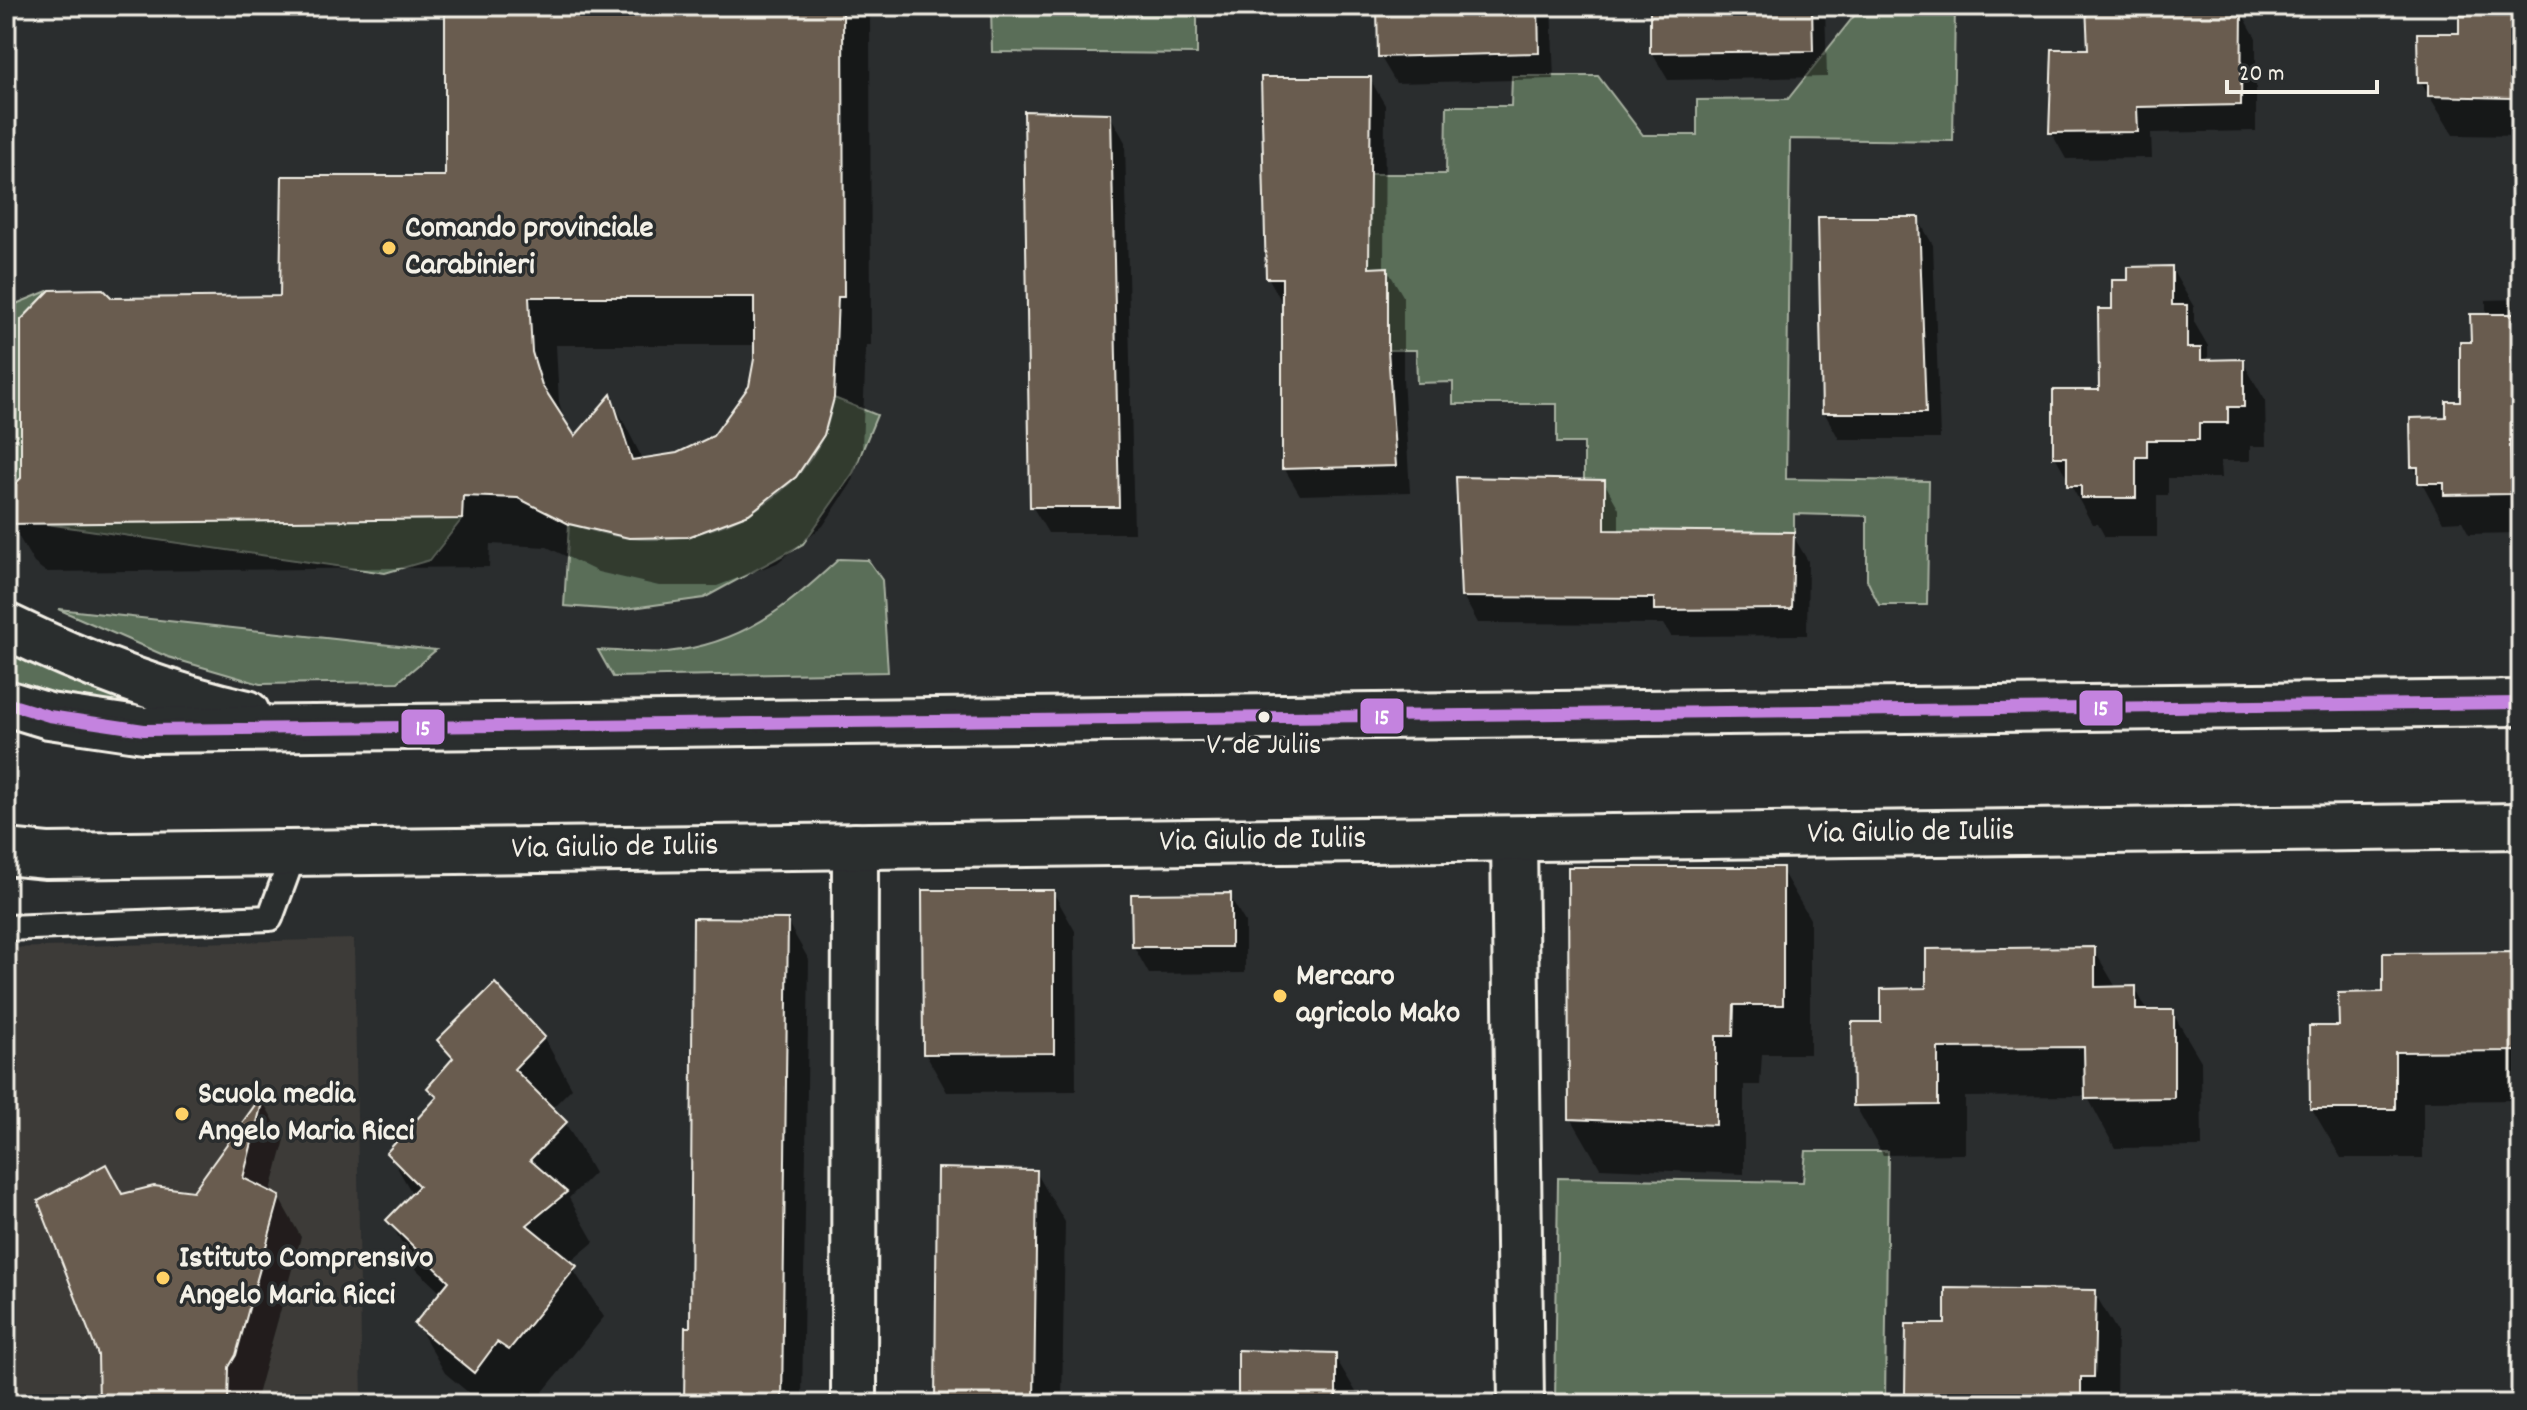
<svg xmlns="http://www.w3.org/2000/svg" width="2527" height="1410" viewBox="0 0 2527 1410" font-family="Dekko,sans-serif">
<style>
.built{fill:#3d3b38}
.green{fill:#5a6e59;stroke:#a7b0a0;stroke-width:2}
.shadow{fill:#0007;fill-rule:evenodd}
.building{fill:#695c50;stroke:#f4f1e8;stroke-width:2;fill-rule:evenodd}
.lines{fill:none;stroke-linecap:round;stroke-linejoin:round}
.service-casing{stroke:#f4f1e8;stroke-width:30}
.minor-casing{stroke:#f4f1e8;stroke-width:50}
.secondary-casing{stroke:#f4f1e8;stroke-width:50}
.service{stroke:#2a2d2e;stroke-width:24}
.minor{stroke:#2a2d2e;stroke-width:44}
.secondary{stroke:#2a2d2e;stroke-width:44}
.bus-1-casing{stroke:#2a2d2e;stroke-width:18}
.bus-1{stroke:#c483df;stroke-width:12}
.poi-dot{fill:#ffd166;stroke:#2a2d2e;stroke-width:3}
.bus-dot{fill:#f4f1e8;stroke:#2a2d2e;stroke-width:3}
.labels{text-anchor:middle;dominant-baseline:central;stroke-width:7;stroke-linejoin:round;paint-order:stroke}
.bus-label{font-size:30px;fill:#f4f1e8;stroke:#2a2d2e}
.poi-label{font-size:32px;font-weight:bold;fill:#f4f1e8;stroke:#2a2d2e;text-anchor:start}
.street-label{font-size:32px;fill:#f4f1e8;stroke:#2a2d2e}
.line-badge{stroke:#2a2d2e;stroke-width:3}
.badge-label{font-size:22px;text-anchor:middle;font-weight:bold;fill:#fff}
</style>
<rect width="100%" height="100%" fill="#2a2d2e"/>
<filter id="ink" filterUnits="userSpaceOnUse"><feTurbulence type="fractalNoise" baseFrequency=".0125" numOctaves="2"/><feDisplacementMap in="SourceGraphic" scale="16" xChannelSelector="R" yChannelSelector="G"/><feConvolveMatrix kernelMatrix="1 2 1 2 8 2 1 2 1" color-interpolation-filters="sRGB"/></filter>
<g filter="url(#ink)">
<polygon class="built" points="354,939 362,1404 15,1404 13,1298 6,1279 6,948"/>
<g class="green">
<polygon points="991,6 1197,6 1197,54 992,52"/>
<polygon points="1862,6 1955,6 1953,141 1790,139 1786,479 1929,481 1927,605 1879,605 1867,580 1867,516 1794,514 1794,532 1605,531 1605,480 1584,480 1584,443 1557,443 1557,404 1453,404 1453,382 1417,383 1416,350 1388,350 1388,268 1369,268 1369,174 1446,174 1447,106 1511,106 1512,76 1598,76 1643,135 1697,135 1697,100 1788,99"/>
<polygon points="50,290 21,320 21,478 6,493 6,308"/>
<path d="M834,398l43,17 -24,58 -50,71 -99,54 -86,12 -54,-4 5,-82c19,5 40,12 60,14 75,9 164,-32 195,-104 5,-11 7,-24 10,-36z"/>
<polygon points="462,519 430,560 385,573 47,524"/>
<path d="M839,559l29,1 14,20 6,92 -275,5 -15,-27c22,1 47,4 69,2 75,-8 119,-44 172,-93z"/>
<polygon points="58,609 436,650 398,682 260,684 168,657"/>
<polygon points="6,652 182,716 6,688"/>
<polygon points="1806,1151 1888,1151 1885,1404 1555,1404 1558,1178 1803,1182"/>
</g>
<g class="shadow">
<path d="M447,6h423l1,339h-5l-4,103 -11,36 -28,42 -46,37 -60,23h-58l-61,-14 -51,-25 -57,-3 -1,23 -443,5 -12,-9 -28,-48v-17l17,-20 89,-178 170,-2 165,-120zM556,345h200l-5,41 -37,52 -36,17 -35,5 -32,-63 -36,42 -9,-14 -7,-23z"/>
<polygon points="1379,6 1551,6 1554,79 1396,83 1380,56"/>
<polygon points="1652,6 1825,6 1827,77 1668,80 1652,53"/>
<polygon points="2088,6 2186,6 2186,11 2241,11 2256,38 2256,131 2151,133 2152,158 2066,159 2051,132 2090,51"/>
<polygon points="2461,6 2521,6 2521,136 2453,135 2420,81 2460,35"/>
<polygon points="1370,79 1385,105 1384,269 1387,269 1403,296 1403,378 1410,492 1300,495 1284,468 1283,304 1268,277"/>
<polygon points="1110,115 1125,142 1134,533 1048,533 1032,506"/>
<polygon points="1918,219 1933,245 1940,439 1839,439 1824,412"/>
<polygon points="2171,268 2194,307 2194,322 2208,346 2208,362 2242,361 2265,400 2266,446 2250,446 2250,461 2220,461 2221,478 2168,478 2168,495 2157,495 2157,537 2105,537 2098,524 2092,524 2055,456 2101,392 2114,311 2130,282"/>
<polygon points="2521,299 2521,533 2469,534 2462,521 2443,522 2413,466 2462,402 2473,344 2486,316 2486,300"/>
<polygon points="1604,482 1619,509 1619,532 1792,534 1808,561 1807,635 1671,636 1664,624 1478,623 1463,596"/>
<polygon points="1781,869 1810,919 1810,1054 1762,1054 1760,1085 1744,1085 1744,1174 1600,1168 1571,1118"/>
<polygon points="1053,892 1075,931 1076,1091 947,1092 925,1053"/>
<polygon points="1229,895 1245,922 1245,973 1149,974 1134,947"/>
<polygon points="787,921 809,960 802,1404 686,1404 692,1329"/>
<polygon points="2094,950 2117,989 2135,988 2148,1012 2172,1012 2201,1061 2202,1147 2115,1148 2087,1096 1965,1097 1965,1154 1883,1155 1855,1105 1883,1024 1928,990"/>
<polygon points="2521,954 2521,1100 2423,1101 2423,1158 2341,1158 2312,1109 2341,1028 2385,994"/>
<polygon points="544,1038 572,1088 551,1109 566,1124 594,1173 569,1198 594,1242 569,1263 604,1317 538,1398 526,1390 516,1404 482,1404 445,1373 417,1324 442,1294 417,1270 389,1220 413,1195 389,1153 437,1101 429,1088 452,1061 440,1041"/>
<polygon points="262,1100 285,1140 270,1194 279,1198 301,1237 257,1395 252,1404 101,1404 123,1196 194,1193"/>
<polygon points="1036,1172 1065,1222 1062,1404 937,1404"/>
<polygon points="2094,1292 2117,1331 2116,1404 1913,1404 1907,1394 1947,1326"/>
<polygon points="1334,1355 1359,1397 1359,1404 1240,1404"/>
</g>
<g class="building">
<path d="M445,6h398l1,291h-6l-4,101 -10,37 -28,42 -47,37 -61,23 -59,1 -60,-14 -51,-26 -55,-2 -1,23 -456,5v-31l15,-15v-158l29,-30 53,-1 9,9 168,-2 2,-120h163zM529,297h225v62l-5,27 -36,50 -36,17 -45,7 -21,-66 -36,42 -33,-51 -10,-33z"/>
<polygon points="1377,6 1538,6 1539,53 1378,57"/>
<polygon points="1650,6 1812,6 1813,51 1650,53"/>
<polygon points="2086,6 2242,9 2241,105 2137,107 2138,132 2049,133 2052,49 2088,49"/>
<polygon points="2471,6 2521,6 2521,63 2513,63 2513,98 2428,96 2428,82 2418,82 2417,33 2459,33 2459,16 2471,15"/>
<polygon points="1261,77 1371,77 1369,268 1388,267 1388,350 1396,466 1282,469 1282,278 1266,278"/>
<polygon points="1024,111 1111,113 1119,507 1030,507"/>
<polygon points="1818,217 1919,217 1926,413 1822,413"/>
<polygon points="2172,266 2172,305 2187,305 2187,348 2201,348 2201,360 2244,359 2244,407 2228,407 2228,423 2199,423 2199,440 2147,440 2147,457 2136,457 2136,498 2081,498 2081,486 2067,486 2067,457 2053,457 2053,390 2099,390 2098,309 2112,309 2112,280 2128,280 2128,267"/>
<polygon points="2470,314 2521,314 2521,440 2510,440 2511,494 2444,495 2444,483 2418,483 2418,467 2411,467 2410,418 2446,417 2446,401 2460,401 2460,342 2471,342"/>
<polygon points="1456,477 1605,480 1605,530 1794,532 1792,609 1654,610 1654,598 1461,597"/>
<polygon points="1568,867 1783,867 1783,1005 1734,1005 1733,1036 1716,1036 1716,1125 1569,1119"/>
<polygon points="922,890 1054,890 1054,1053 923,1054"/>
<polygon points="1231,893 1231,947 1132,947 1131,894"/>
<polygon points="693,918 788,919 782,1404 684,1404 685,1327 690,1327"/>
<polygon points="2095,947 2095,987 2136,986 2136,1010 2174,1010 2174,1098 2085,1099 2084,1047 1938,1048 1938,1105 1853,1106 1852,1022 1881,1022 1881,989 1926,988 1926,949"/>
<polygon points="2521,952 2521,1051 2395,1052 2395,1109 2310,1109 2309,1026 2339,1026 2338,993 2383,992 2383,953"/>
<polygon points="495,983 545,1037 514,1069 567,1122 530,1160 567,1192 527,1225 577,1266 509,1350 497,1342 474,1373 414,1324 449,1281 386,1220 419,1186 386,1153 437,1097 427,1088 453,1058 437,1040"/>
<polygon points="260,1098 263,1099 243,1178 280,1196 236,1355 229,1367 228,1404 99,1404 98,1355 38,1201 106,1164 122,1194 154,1186 193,1191"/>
<polygon points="937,1168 1037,1170 1034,1404 935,1404"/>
<polygon points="1945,1288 2096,1290 2094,1377 2081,1377 2081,1404 2040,1404 2040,1396 1905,1394 1906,1324 1945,1324"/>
<polygon points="1238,1350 1336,1353 1336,1404 1238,1404"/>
</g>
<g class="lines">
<defs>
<polyline id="service" points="6,928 270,918 294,853"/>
<g id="minor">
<polyline points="1514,839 1521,1404"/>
<polyline points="854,1404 855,846"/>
</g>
<g id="secondary">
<path d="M6,626c78,38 156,68 241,87"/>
<polyline points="6,703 49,716 144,730 2521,703"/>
<polyline points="6,852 47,856 2521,826"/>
</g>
</defs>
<use href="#service" class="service-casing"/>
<use href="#minor" class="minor-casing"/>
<use href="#secondary" class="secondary-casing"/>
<use href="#service" class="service"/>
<use href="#minor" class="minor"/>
<use href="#secondary" class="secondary"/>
<defs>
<polyline id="bus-1" points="6,703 49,716 144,730 2521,703"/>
</defs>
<use href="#bus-1" class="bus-1-casing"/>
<use href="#bus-1" class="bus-1"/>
</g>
</g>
<g class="poi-dot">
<circle cx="389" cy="248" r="8"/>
<circle cx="1280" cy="996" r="8"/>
<circle cx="182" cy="1114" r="8"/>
<circle cx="163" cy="1278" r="8"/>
</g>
<circle class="bus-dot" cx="1264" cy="717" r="7"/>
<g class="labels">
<g class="bus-label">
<text x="1264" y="747">V. de Juliis</text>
</g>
<g class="poi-label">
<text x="405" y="230">Comando provinciale<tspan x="405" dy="37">Carabinieri</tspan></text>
<text x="1296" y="978">Mercaro<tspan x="1296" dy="37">agricolo Mako</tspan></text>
<text x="198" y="1096">Scuola media<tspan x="198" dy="37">Angelo Maria Ricci</tspan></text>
<text x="179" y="1260">Istituto Comprensivo<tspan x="179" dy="37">Angelo Maria Ricci</tspan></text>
</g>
<g class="street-label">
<text transform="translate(1911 834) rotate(-1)">Via Giulio de Iuliis</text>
<text transform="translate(1263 842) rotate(-1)">Via Giulio de Iuliis</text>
<text transform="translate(615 849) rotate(-1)">Via Giulio de Iuliis</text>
</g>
</g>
<g class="line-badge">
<rect x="2078" y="689" width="46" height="38" rx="8" fill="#c483df"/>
<rect x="1359" y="697" width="46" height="38" rx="8" fill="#c483df"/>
<rect x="400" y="708" width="46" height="38" rx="8" fill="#c483df"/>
</g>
<g class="badge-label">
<text x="2101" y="715">15</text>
<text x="1382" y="724">15</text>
<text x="423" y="735">15</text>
</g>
<rect width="2527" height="1410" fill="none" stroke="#2a2d2e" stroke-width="32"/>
<rect x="16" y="16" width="2495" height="1378" fill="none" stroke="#f4f1e8" stroke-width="3" filter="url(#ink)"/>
<path d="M2227 80v12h150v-12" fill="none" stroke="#f4f1e8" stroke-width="4"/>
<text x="2239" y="80" font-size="24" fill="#f4f1e8" stroke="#2a2d2e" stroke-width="6" paint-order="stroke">20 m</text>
</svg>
